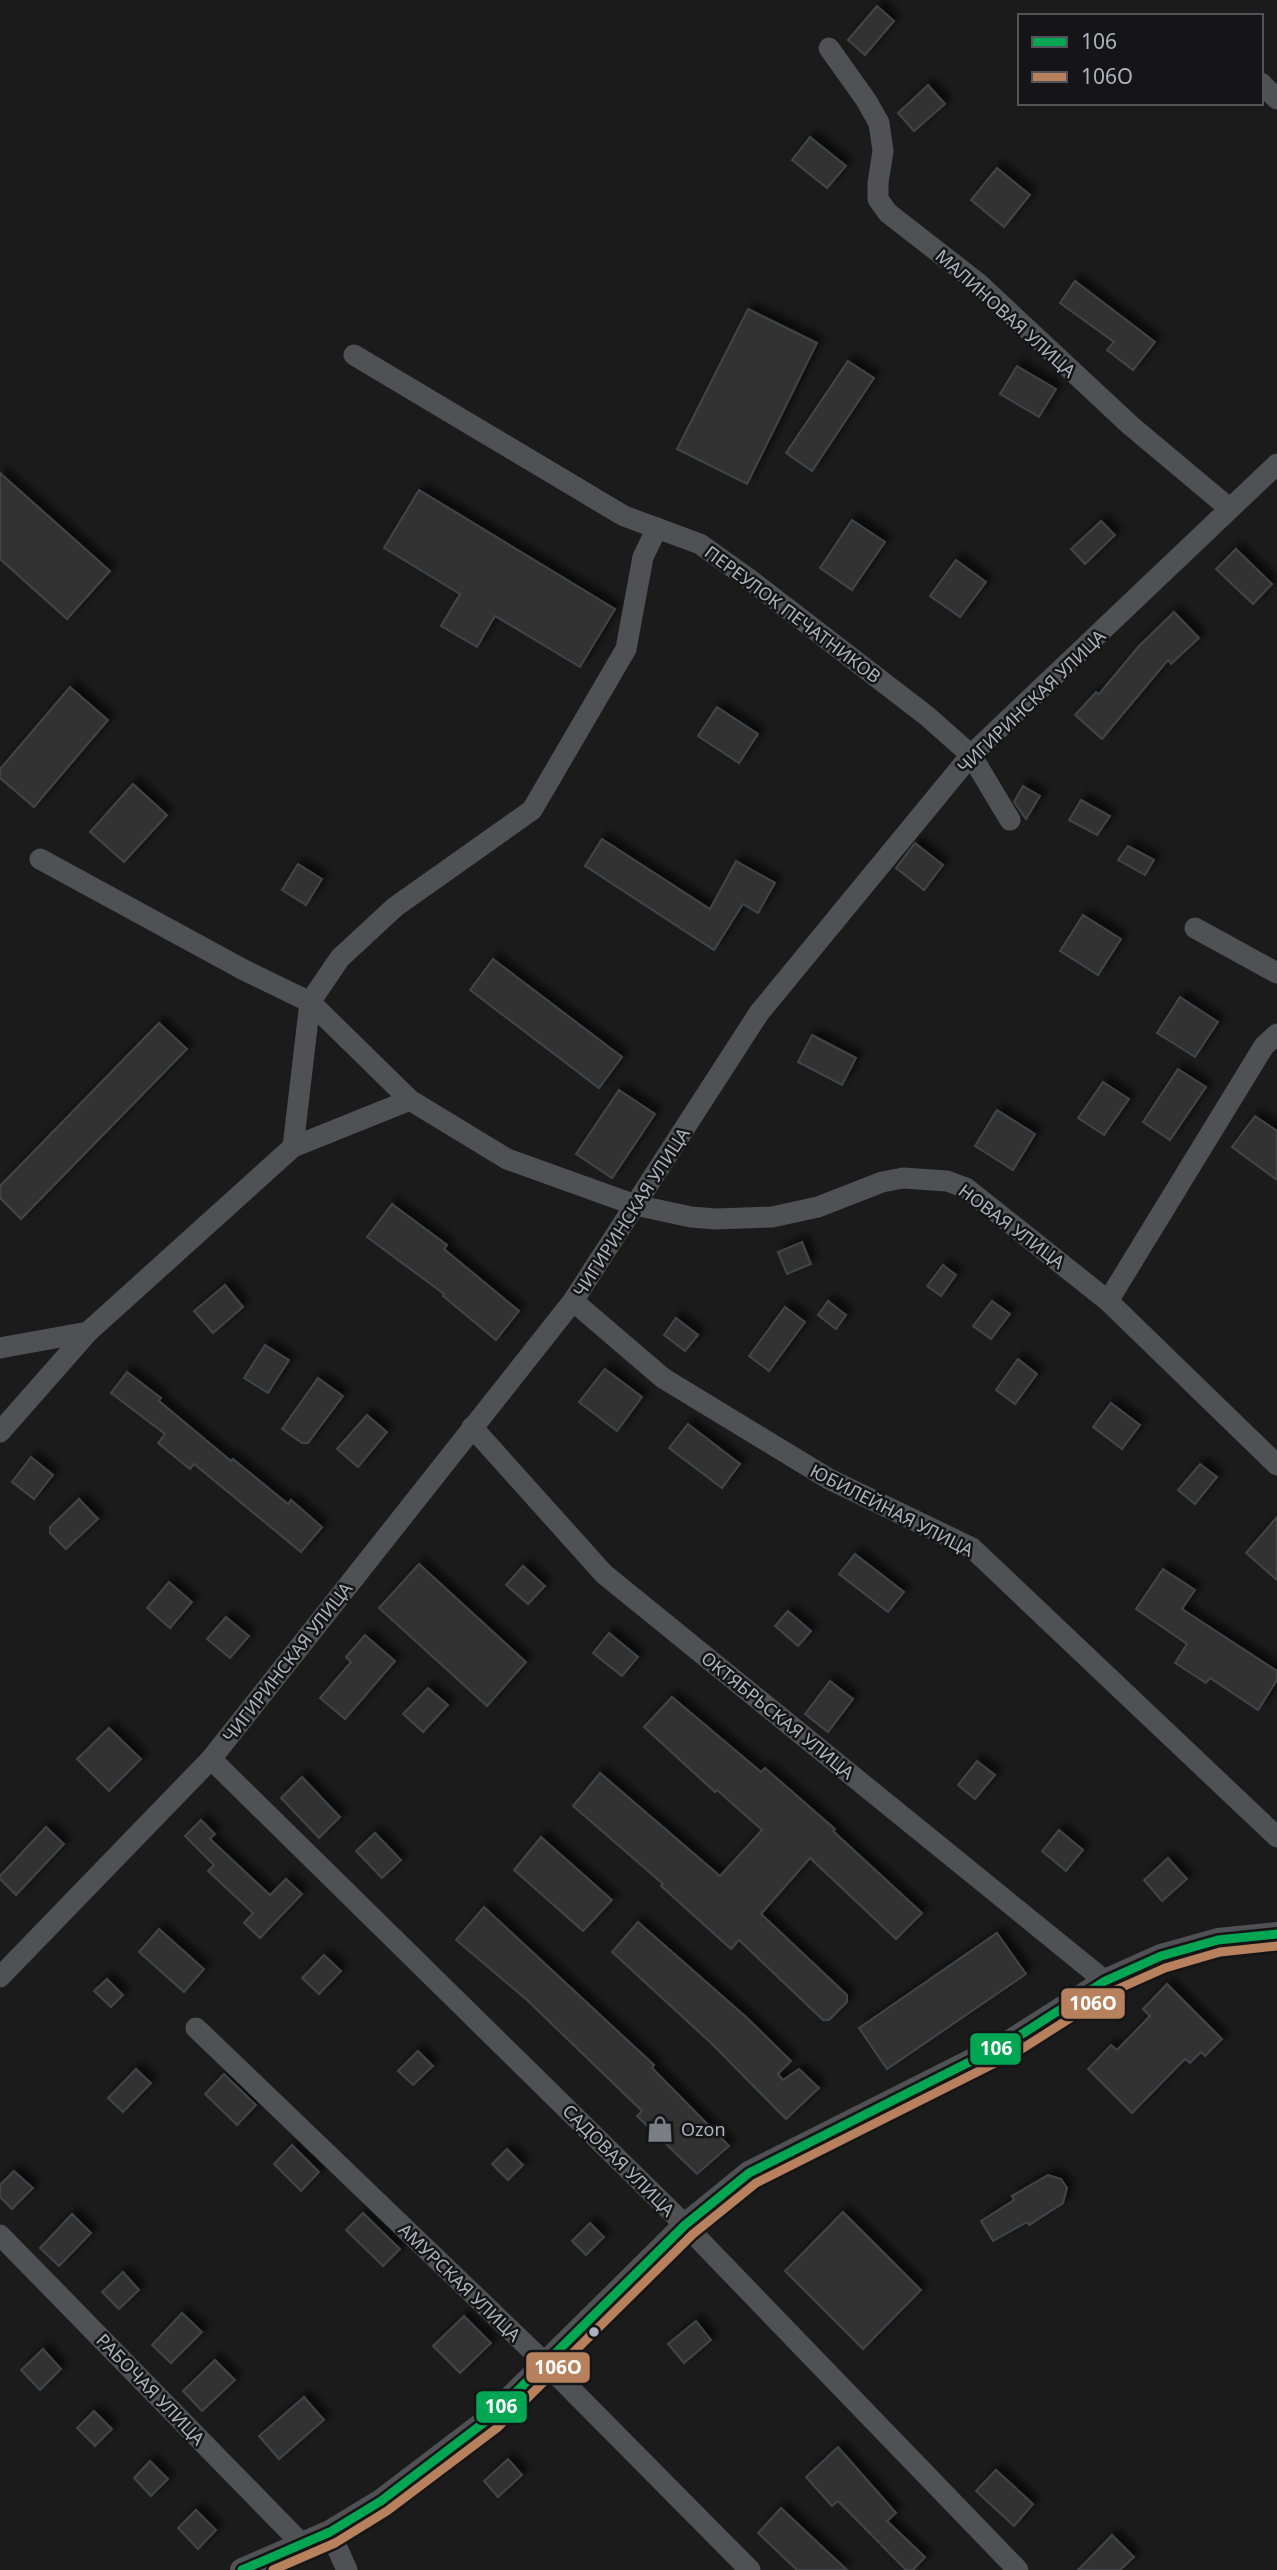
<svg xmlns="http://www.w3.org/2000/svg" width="1277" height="2570" viewBox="0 0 1277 2570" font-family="'Noto Sans',sans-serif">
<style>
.building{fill:#333;stroke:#434547;stroke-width:2;filter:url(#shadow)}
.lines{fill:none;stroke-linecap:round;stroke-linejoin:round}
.minor{stroke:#4f5154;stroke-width:21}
.tertiary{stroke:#4f5154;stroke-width:24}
.bus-1-casing{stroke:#151517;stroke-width:14}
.bus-2-casing{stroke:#151517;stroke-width:14}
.bus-1{stroke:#00a651;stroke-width:9}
.bus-2{stroke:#b6815c;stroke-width:9}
.bus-dot{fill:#acb3bc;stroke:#151517;stroke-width:2.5}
.labels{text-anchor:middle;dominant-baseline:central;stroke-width:5;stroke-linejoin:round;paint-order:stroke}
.street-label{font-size:18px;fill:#acb3bc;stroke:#151517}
.poi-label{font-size:18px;fill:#acb3bc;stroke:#151517;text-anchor:start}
.line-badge{stroke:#151517;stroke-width:2.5}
.badge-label{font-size:19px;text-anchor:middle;font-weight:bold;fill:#fff}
</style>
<defs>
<filter id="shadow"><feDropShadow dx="6" dy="-6" stdDeviation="3.5" flood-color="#0009"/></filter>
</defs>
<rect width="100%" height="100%" fill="#1b1b1b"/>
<g class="building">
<polygon points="877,6 894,21 865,55 848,40"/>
<polygon points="928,85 945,104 914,131 898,113"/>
<polygon points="810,137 846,166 827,188 792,160"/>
<polygon points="997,168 1030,195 1004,227 971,200"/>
<polygon points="1075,281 1155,342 1133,370 1107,350 1114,342 1060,303"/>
<polygon points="748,309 817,343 747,484 677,449"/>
<polygon points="848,361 874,378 812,471 786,453"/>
<polygon points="1017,366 1056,389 1039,417 1000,394"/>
<polygon points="0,473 110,571 67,619 0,559"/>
<polygon points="419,490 615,609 580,667 495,616 477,647 441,626 460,594 384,548"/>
<polygon points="852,520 885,542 852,590 820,568"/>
<polygon points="1101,521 1115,535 1085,564 1071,549"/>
<polygon points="1236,549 1272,584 1253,604 1216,569"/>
<polygon points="956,560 986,582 960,617 930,596"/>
<polygon points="1174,612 1199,638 1171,664 1168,660 1102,739 1075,715 1096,692 1099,694 1139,646"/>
<polygon points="70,687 108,720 34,807 0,778 0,769"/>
<polygon points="717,707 758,734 739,763 698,736"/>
<polygon points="133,784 167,815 124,862 90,832"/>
<polygon points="1023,786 1040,796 1026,819 1014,802"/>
<polygon points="1081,800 1110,816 1097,835 1069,820"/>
<polygon points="602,839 710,909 736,861 775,883 758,913 743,904 714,950 585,866"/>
<polygon points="915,843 943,865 924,890 896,868"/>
<polygon points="1128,846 1154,860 1145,875 1118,860"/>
<polygon points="298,864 322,879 306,905 282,890"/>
<polygon points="1083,915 1121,939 1098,975 1060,951"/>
<polygon points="493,959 622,1057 599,1088 470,990"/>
<polygon points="1180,997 1218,1022 1195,1057 1157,1033"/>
<polygon points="159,1023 187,1049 21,1219 0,1198 0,1186"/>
<polygon points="812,1035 856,1058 842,1085 798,1062"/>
<polygon points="1178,1069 1206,1087 1170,1140 1143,1122"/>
<polygon points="1103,1082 1129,1099 1104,1135 1078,1118"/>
<polygon points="619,1090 655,1114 612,1178 576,1154"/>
<polygon points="997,1110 1035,1134 1013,1170 975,1146"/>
<polygon points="1255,1116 1277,1131 1277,1180 1232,1147"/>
<polygon points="392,1204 447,1245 444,1249 519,1311 496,1340 443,1296 444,1294 367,1237"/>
<polygon points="802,1242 811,1264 787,1274 778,1252"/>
<polygon points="943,1265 956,1275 941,1296 927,1286"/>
<polygon points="225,1285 243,1307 213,1333 194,1311"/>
<polygon points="828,1301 846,1315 836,1329 818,1315"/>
<polygon points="992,1301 1010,1314 991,1339 973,1326"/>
<polygon points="785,1307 805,1322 769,1371 749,1356"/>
<polygon points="676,1318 698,1335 685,1351 664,1335"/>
<polygon points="265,1345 289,1360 268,1393 244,1378"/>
<polygon points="1018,1359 1037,1374 1015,1404 996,1390"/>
<polygon points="605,1369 642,1397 617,1431 579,1402"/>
<polygon points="127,1372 161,1398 159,1401 231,1461 233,1459 288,1504 291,1500 322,1527 301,1552 194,1464 190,1469 158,1443 165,1434 111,1393"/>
<polygon points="318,1378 343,1396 308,1443 302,1443 282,1429"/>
<polygon points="1111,1403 1140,1425 1122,1449 1093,1427"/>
<polygon points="367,1415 387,1432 358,1467 337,1449"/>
<polygon points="688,1424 740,1464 722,1488 669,1448"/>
<polygon points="31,1457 53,1475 34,1499 12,1482"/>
<polygon points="1200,1464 1217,1477 1195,1504 1178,1490"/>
<polygon points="79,1499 98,1519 66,1549 50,1533 50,1527"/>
<polygon points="1277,1517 1277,1580 1246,1553"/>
<polygon points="855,1554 904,1592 888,1612 839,1574"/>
<polygon points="419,1564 526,1662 487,1706 379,1608"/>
<polygon points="523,1566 545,1586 528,1604 506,1585"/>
<polygon points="1163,1569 1195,1590 1182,1609 1277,1671 1277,1680 1258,1710 1210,1678 1206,1683 1175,1663 1187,1644 1136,1609"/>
<polygon points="169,1582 192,1602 170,1628 147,1608"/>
<polygon points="788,1611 811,1631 798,1646 775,1626"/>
<polygon points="226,1617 249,1636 230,1658 207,1639"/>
<polygon points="609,1633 638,1657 622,1676 593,1653"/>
<polygon points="365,1635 395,1661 345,1719 320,1698 351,1662 346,1657"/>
<polygon points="830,1681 853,1699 828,1732 805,1714"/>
<polygon points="428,1688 448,1705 423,1732 403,1714"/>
<polygon points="672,1697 761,1772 765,1768 835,1829 833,1831 922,1913 896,1939 810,1858 761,1914 847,1995 847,2002 829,2020 823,2020 739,1940 731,1949 661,1886 663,1884 573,1806 600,1773 720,1876 762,1830 717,1790 715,1792 644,1727"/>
<polygon points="109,1728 141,1759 109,1791 77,1759"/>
<polygon points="977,1761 995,1775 975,1799 958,1785"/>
<polygon points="302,1777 340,1817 319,1838 281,1798"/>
<polygon points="201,1820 215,1834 210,1839 270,1895 286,1879 302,1894 260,1938 244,1923 253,1913 208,1871 214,1865 185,1836"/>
<polygon points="46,1827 64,1844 16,1895 0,1879 0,1876"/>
<polygon points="1059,1830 1083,1850 1066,1871 1042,1851"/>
<polygon points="375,1833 401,1860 382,1878 356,1851"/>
<polygon points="541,1837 612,1900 583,1931 514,1870"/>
<polygon points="1168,1858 1187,1879 1162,1901 1144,1880"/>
<polygon points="484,1907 654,2065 652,2068 729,2146 697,2174 637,2116 642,2111 527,2000 456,1940"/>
<polygon points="638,1922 746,2017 791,2061 778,2074 783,2080 799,2069 819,2088 786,2119 711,2043 612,1952"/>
<polygon points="159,1929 204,1969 184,1992 139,1952"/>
<polygon points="997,1933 1026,1974 887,2069 859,2028"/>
<polygon points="324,1955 341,1971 319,1994 302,1978"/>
<polygon points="107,1979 123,1995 111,2007 94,1991"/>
<polygon points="1167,1984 1222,2039 1205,2056 1201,2052 1190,2063 1185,2059 1132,2113 1088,2069 1111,2045 1117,2050 1150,2016 1143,2009"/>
<polygon points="418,2051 433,2066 413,2085 398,2071"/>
<polygon points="136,2069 151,2083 123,2112 108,2098"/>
<polygon points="224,2074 256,2105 237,2125 205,2094"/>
<polygon points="292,2145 319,2172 301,2191 274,2164"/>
<polygon points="507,2149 523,2165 508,2180 492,2164"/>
<polygon points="14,2171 33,2188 12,2209 0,2197 0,2185"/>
<polygon points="1048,2175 1061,2179 1067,2188 1063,2203 1029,2225 1027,2222 993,2241 981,2221 1014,2200 1012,2196"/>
<polygon points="843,2212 921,2290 863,2349 785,2271"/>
<polygon points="363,2213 400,2249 383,2266 346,2230"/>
<polygon points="72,2214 91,2233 59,2266 40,2248"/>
<polygon points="590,2223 604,2237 586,2255 572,2241"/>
<polygon points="123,2272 139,2290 119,2309 102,2292"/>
<polygon points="182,2313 202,2332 171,2363 152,2345"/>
<polygon points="464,2316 491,2343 460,2373 433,2346"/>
<polygon points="696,2321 711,2340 684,2363 668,2344"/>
<polygon points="43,2349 61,2369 40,2390 21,2370"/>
<polygon points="215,2360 235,2380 202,2411 183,2391"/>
<polygon points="304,2397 324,2420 279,2459 259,2436"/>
<polygon points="94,2411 112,2429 95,2446 77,2428"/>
<polygon points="838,2447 896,2513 887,2521 925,2557 913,2570 906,2570 838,2501 832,2506 806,2477"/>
<polygon points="508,2459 522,2475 498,2497 484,2481"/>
<polygon points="150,2461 168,2479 151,2496 134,2478"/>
<polygon points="996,2470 1033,2504 1014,2526 976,2491"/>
<polygon points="781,2508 815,2540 847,2570 797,2570 758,2533"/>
<polygon points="196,2510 216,2530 198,2549 178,2528"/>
<polygon points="1112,2535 1134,2557 1120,2570 1078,2570"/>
</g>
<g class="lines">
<g class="minor">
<polyline points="829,48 866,100 879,123 883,151 878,183 878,199 888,213 978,283 1130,425 1229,508"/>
<polyline points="1261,83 1277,99"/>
<polyline points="354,355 624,516 700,544 745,576 927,716 971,755 1010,820"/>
<polyline points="40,859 244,970 310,1002 410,1100 507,1159 635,1205 691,1217 716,1219 772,1217 818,1207 882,1182 903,1178 947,1181 966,1188 1108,1301 1277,1465"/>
<polyline points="1195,928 1277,973"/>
<polyline points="293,1147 410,1100"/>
<polyline points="573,1301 663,1378 829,1479 972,1548 1277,1837"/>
<polyline points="1108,1301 1264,1046 1277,1034"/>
<polyline points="0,1348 88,1332"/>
<polyline points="472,1427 604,1574 1105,1981"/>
<polyline points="0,1432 88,1332 293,1147 310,1002 340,958 395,907 532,810 626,649 643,557 657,528"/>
<polyline points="211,1759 685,2225 1018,2570"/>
<polyline points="0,1977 211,1759 573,1301 759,1013 971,755 1277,464"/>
<polyline points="196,2028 546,2364 750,2570"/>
<polyline points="0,2235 302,2544"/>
<polyline points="330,2532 347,2570"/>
</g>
<polyline class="tertiary" points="242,2570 330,2532 381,2501 490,2418 685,2225 749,2173 1011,2041 1105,1981 1161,1956 1218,1940 1277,1934"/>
<defs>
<polyline id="bus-1" points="242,2570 330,2532 381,2501 490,2418 685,2225 749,2173 1011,2041 1105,1981 1161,1956 1218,1940 1277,1934"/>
<polyline id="bus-2" points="273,2570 335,2543 387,2511 497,2428 693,2234 756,2183 1017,2052 1111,1992 1165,1968 1220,1952 1277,1946"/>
</defs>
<use href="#bus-1" class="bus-1-casing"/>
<use href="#bus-2" class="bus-2-casing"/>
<use href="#bus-1" class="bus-1"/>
<use href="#bus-2" class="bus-2"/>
</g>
<defs>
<symbol id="shop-bare" viewBox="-9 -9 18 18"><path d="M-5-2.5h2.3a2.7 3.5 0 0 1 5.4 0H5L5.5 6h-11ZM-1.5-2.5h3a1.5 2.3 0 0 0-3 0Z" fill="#797e84" stroke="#151517" stroke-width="2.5" paint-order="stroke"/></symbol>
</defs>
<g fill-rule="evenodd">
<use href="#shop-bare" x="641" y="2110" width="38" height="38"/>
</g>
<circle class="bus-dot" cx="594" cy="2332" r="6"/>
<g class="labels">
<g class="street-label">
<text transform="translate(1006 313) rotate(42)">МАЛИНОВАЯ УЛИЦА</text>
<text transform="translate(793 614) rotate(37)">ПЕРЕУЛОК ПЕЧАТНИКОВ</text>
<text transform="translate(1031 701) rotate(-44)">ЧИГИРИНСКАЯ УЛИЦА</text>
<text transform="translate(631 1212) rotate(-57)">ЧИГИРИНСКАЯ УЛИЦА</text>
<text transform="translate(1012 1226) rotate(37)">НОВАЯ УЛИЦА</text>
<text transform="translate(892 1510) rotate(27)">ЮБИЛЕЙНАЯ УЛИЦА</text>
<text transform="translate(287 1662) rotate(-52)">ЧИГИРИНСКАЯ УЛИЦА</text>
<text transform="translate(778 1715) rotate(39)">ОКТЯБРЬСКАЯ УЛИЦА</text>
<text transform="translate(619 2160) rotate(45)">САДОВАЯ УЛИЦА</text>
<text transform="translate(460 2282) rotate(44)">АМУРСКАЯ УЛИЦА</text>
<text transform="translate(151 2389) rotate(46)">РАБОЧАЯ УЛИЦА</text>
</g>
<g class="poi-label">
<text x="681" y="2129">Ozon</text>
</g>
</g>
<g class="line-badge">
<rect x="1060" y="1987" width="66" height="33" rx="7" fill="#b6815c"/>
<rect x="969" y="2032" width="53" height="34" rx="7" fill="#00a651"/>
<rect x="525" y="2351" width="66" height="33" rx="7" fill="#b6815c"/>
<rect x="475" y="2390" width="53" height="34" rx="7" fill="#00a651"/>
</g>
<g class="badge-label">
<text x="1093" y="2010">106О</text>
<text x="996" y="2055">106</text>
<text x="558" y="2374">106О</text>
<text x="501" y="2413">106</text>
</g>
<rect x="1018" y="14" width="245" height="91" fill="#151517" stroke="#515459" stroke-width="2"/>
<rect x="1032" y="37" width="35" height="10" fill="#00a651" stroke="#515459" stroke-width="2"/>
<text x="1081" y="49" font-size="21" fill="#acb3bc">106</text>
<rect x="1032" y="72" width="35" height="10" fill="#b6815c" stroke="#515459" stroke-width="2"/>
<text x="1081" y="84" font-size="21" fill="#acb3bc">106О</text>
</svg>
